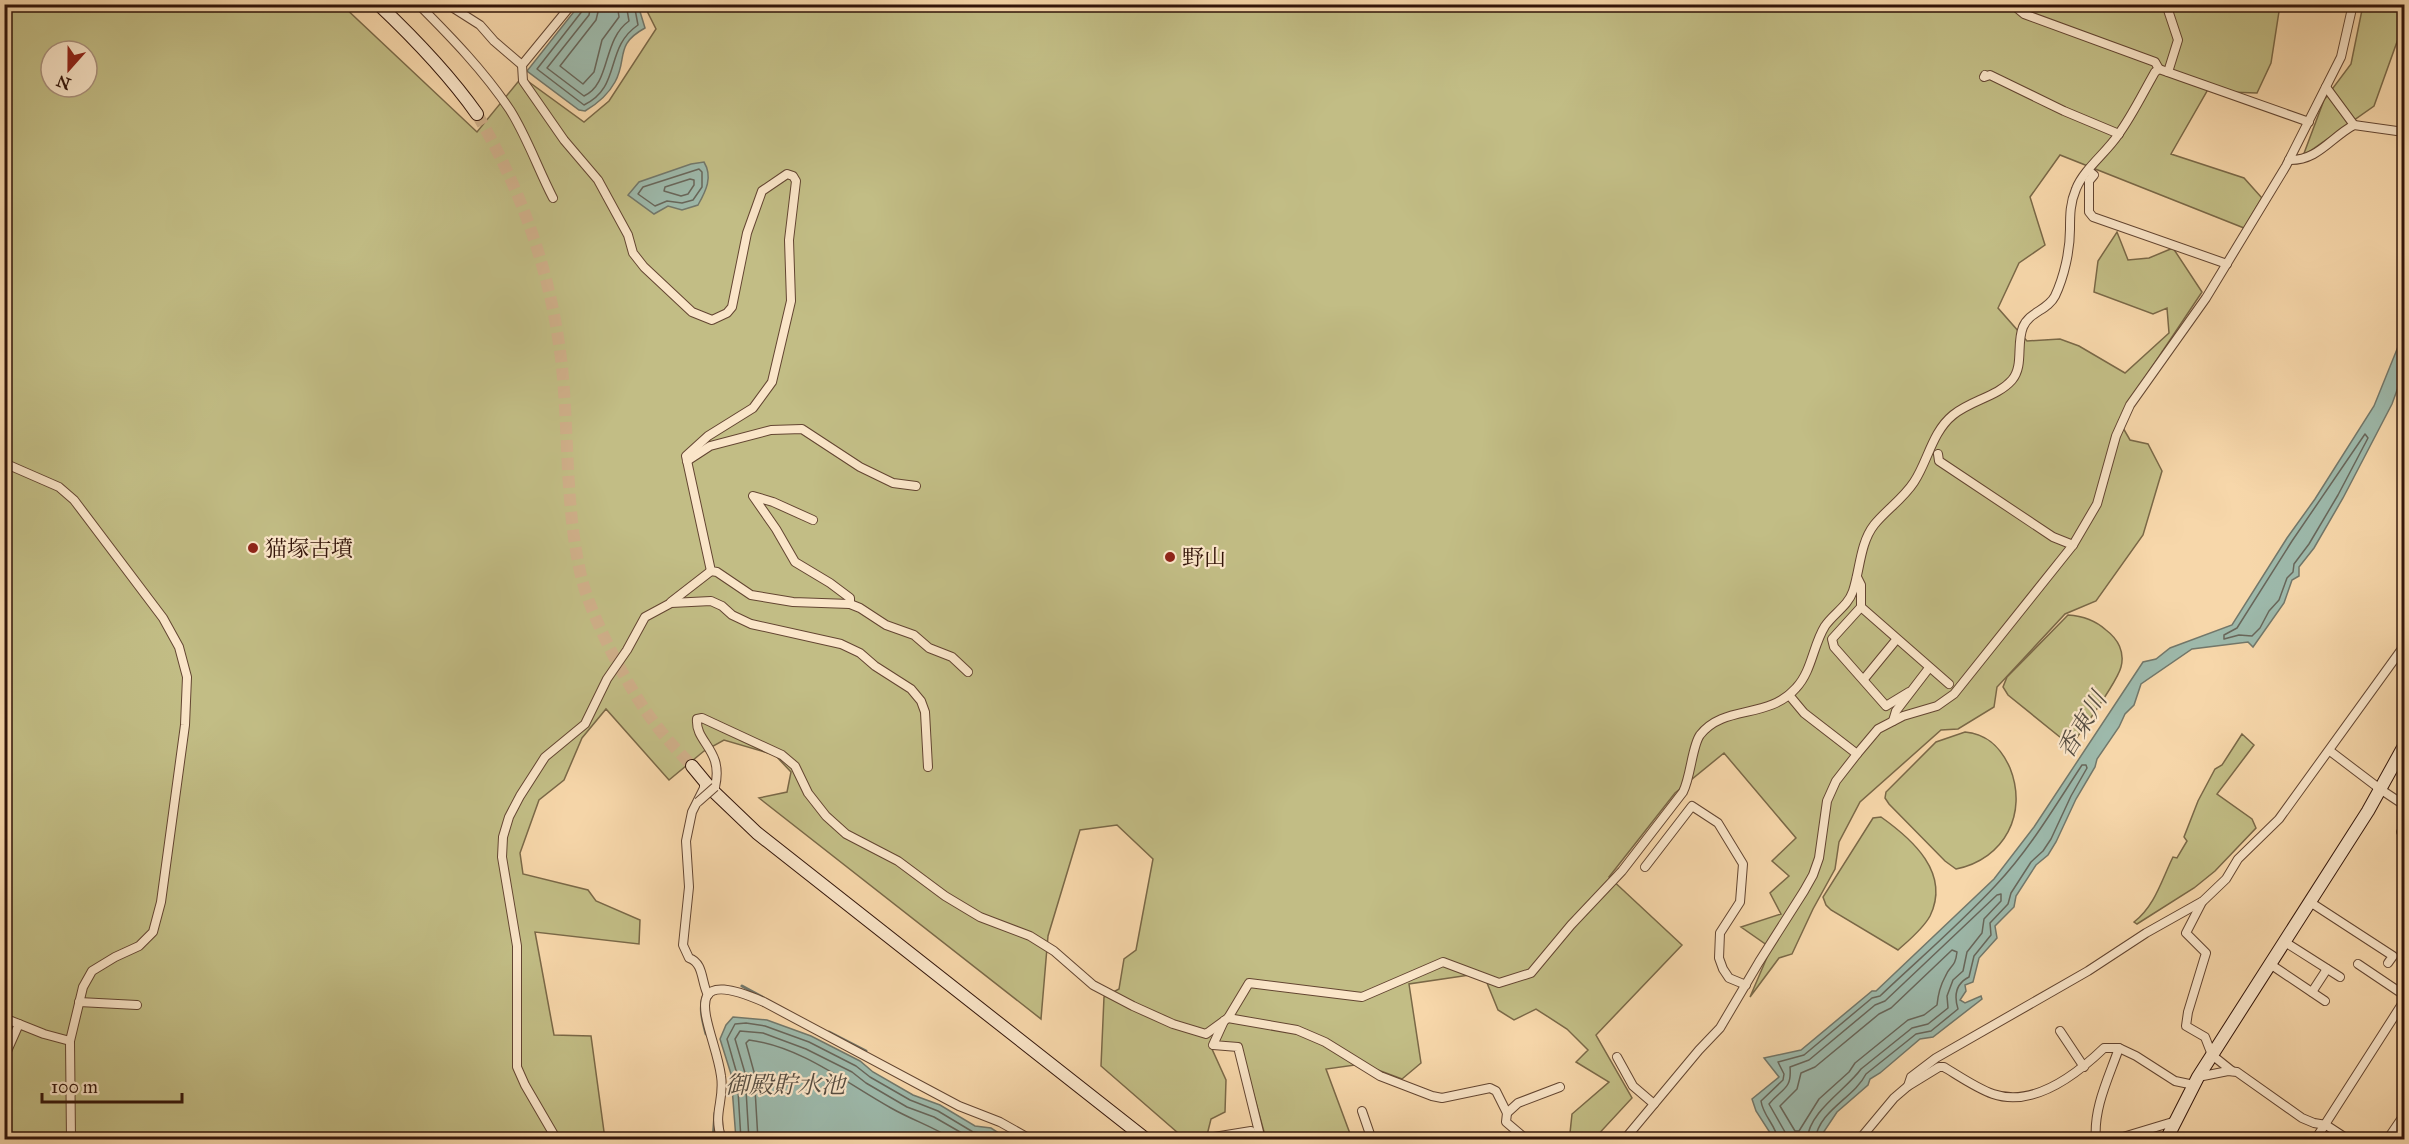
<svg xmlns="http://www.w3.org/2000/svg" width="2409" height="1144" viewBox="0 0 2409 1144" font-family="'IM FELL Great Primer','Noto Serif JP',serif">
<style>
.green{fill:#c2bd85;stroke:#7a6847;stroke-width:1.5;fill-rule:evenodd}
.water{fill:#9db9ab;stroke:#72776a;stroke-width:1.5}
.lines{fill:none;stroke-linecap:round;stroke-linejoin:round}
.shore{stroke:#68665a;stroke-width:1.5}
.stream{stroke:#72776a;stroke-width:3}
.secondary-tunnel{stroke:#d0b08a;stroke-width:12;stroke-dasharray:12 6;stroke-linecap:butt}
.street-casing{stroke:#634531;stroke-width:10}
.secondary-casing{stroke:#321409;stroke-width:14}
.street{stroke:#fae5c8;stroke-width:8}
.secondary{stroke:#fae5c8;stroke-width:12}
.street-bridge-casing{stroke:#634531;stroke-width:10;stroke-linecap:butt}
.street-bridge{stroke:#fae5c8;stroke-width:8}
.poi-dot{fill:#8f2418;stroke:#fae5c8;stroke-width:2}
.labels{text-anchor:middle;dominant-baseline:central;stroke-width:4.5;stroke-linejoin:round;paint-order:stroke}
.poi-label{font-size:22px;fill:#321409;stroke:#fae5c8;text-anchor:start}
.water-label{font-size:24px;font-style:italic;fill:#574e42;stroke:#fae5c8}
</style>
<rect width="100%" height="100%" fill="#f7d7aa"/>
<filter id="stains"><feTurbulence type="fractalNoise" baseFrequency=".00333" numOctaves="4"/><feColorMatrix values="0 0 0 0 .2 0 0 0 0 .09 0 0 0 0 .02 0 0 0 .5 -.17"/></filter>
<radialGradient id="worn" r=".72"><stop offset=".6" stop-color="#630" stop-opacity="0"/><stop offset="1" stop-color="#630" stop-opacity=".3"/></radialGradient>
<g class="green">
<path d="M5,5h337l135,127 45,-55 62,45 25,-21 47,-72 -12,-24h1636l-9,58 -14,30 -29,-1 -18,-6 -39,68 73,24 18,20 -18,30 -184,-73 -30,42 15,48 -26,18 -21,45 29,33 33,-2 19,7 46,27 44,-40 -2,-25 -14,6 -59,-22 4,-31 19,-29 11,28 21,-2 24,-10 29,44 -74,111 -9,18 11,19 18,4 14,27 -19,64 -47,66 -31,13 -68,73 -3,20 -36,22 -17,1 -81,72 -21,40 -4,27 -22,40 -21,45 -13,4 -29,39 21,-49 -30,-21 40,-13 -11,-21 19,-17 -17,-15 24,-23 -72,-85 -49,40 -66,84 73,68 -86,90 36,63 -38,41 -24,-6 2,-19 37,-32 -33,-20 12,-12 -21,-21 -31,-20 -22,11 -16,-10 -15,-37 -74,11 12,79 -19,16 -40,-15 -36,5 26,70h-86l-26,-94 -28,4 14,31 -1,32 -14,7 -5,20h-21l-84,-73 3,-69 15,-8 5,-30 12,-9 17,-91 -36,-34 -37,5 -32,106 -7,83 -282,-221 28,-6 4,-20 -16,-17 -51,-15 -20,11 -35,29 -63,-71 -24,29 -18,42 -25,20 -19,53 3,21 65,16 8,11 44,19 -1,24 -104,-12 19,103 37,1 14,103 -600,1zM51,51h36v36h-36z"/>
<polygon points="2363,5 2400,5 2398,39 2374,106 2303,156 2324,100 2351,64"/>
<path d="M2068,615c15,1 27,5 38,15 12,9 19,22 15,37 -4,16 -39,63 -50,79l-63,-51 -5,-8 4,-10z"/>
<path d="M1965,732c23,2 36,16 45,36 18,45 -5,91 -54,101l-11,-8 -56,-57 -4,-6 1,-6 50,-50z"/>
<path d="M2242,734l12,11 -37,49 35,25 4,9 -41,43 -21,17 -57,36 -3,-2c21,-16 28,-43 39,-65l4,1 10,-17 -3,-4 14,-36 17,-32 7,-4z"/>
<path d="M1881,817c31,22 70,56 49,99 -7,13 -22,25 -32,34l-67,-40 -5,-5 -3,-8 50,-79z"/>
</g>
<g class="water">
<path d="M580,4l58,1 7,23c-31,17 -17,30 -30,54 -7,13 -18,22 -30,29l-6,-1 -52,-39z"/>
<path d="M704,162c9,15 2,29 -6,43l-16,5 -14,-4 -14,8 -26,-19 11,-13 52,-18z"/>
<polygon points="2404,332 2404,371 2392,404 2343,498 2314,548 2299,567 2299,576 2292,580 2284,603 2253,647 2248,642 2192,649 2141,684 2134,705 2125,714 2119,727 2097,759 2095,767 2076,799 2056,842 2048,855 2036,865 2016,896 2014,907 1995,926 1997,938 1979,958 1973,982 1965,985 1966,991 1960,1000 1965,1003 1981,996 1982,999 1933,1037 1920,1039 1880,1073 1870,1079 1868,1085 1837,1112 1819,1139 1774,1139 1756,1111 1752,1099 1779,1077 1764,1058 1801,1050 1872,991 1876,991 1994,879 2034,827 2143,662 2156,659 2170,648 2232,625 2287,538 2315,499 2374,406"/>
<polygon points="733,1017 767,1020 811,1036 860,1061 873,1072 913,1095 940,1105 975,1126 991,1128 1008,1139 736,1139 731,1074 720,1039 726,1025"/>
</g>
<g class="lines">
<g class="shore">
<path d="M584,4l-1,6 -46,59 47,36c38,-18 20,-57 54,-80l-4,-21"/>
<path d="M591,4l-2,11 -42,53 37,28c27,-12 18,-56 45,-75l-3,-17"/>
<polyline points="600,4 596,20 560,66 583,84 594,72 602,40 619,17 617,4"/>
<polygon points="699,169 702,172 702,187 693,200 682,203 667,201 655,206 638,194 643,187"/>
<polygon points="690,179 694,180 694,185 688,194 681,196 664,191 665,187"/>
<polygon points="2365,434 2368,438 2338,495 2309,544 2294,564 2293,572 2287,578 2279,600 2269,611 2260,628 2252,636 2239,635 2224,639 2224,635 2237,628 2292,541"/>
<path d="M1952,950l5,2c-2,17 -7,12 -12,25 -5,9 -7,18 -8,28l-13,10 -16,5 -53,43 -6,9 -30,27 -20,32h-4l-15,-25 17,-17 4,-16 14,-6 64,-53 12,-6z"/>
<polyline points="741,1140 737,1074 727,1039 735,1024 746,1023 765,1026 809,1042 856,1066 870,1077 910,1100 938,1111 973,1132 988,1134 997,1140"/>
<polyline points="749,1140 745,1073 735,1039 740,1031 763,1033 806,1049 852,1072 866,1083 907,1107 934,1117 974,1140"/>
<path d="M758,1140l-4,-68 -8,-29 3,-3c53,7 97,43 142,68 21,12 43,19 63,32"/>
<path d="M1778,1140c-2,-15 -15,-24 -17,-39l22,-21 1,-6 -6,-12 26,-7 68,-57 8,-2c39,-37 80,-72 116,-111 34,-36 59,-79 86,-120h4l1,3 -16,28 -20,43 -8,12 -12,11 -20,31 -3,11 -18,19 1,12 -17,21 -5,21c-14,7 -15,19 -11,32l-27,22 -15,3 -50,40c-12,24 -47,36 -51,66"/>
<path d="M1786,1140l-1,-8 -16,-28c13,-16 23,-14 21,-37l19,-7 66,-55 10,-4 112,-106 4,-1v7l-17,18 -2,14 -15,19 -4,19 -10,9 -6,16 1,12 -20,16 -16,4 -51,41c-15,21 -52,42 -54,71"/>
</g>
<g class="stream">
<polyline points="742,986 764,998"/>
<path d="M703,997c-4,12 0,25 3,37"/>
<polyline points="829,1032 866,1051"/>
<polyline points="713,1140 715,1113"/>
</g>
<path class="secondary-tunnel" d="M477,114c46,79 75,162 85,253 7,70 3,143 20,213 11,41 48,112 74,145 11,15 24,28 36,41"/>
<defs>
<g id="street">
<path d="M418,4c33,33 66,67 92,106 17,27 28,59 43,88"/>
<polyline points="447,4 480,25 494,41 522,65"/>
<polyline points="572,4 522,65 523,81 564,140 598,180 628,235 633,253 644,267 692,312 712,320 727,313 732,307 747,233 762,191 787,174 793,176 796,181 789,240 791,301 772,382 753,408 708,436 686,456 711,571 717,572 751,595 793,602 850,604 860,608 886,625 914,635 929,648 952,657 968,672"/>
<polyline points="2012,4 2024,14 2155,62 2159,69"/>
<polyline points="2166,4 2178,40 2168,72"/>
<polyline points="1985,75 1984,77 1990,75 2064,111 2119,134"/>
<polyline points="2326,87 2354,125"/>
<path d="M2289,160c29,1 42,-23 65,-35l50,7"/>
<polyline points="2089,171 2094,175 2089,181 2089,212 2093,217 2227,264"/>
<polyline points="1938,454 1939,461 2053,537 2073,545"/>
<polyline points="687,461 710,446 771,430 802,429 860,467 893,483 916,486"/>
<polyline points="4,463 59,487 74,500 163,618 179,647 187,677 185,725 161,902 153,932 139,946 115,957 92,971 83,987 70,1041 71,1140"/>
<polyline points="813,520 773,502 753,496 776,529 795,562 830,583 850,598 850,604"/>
<polyline points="1857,577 1861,585 1861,607 1832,639 1834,647 1886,706 1909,692"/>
<polyline points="671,602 711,571"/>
<polyline points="1861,607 1949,684"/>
<polyline points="1864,679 1896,640"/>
<polyline points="1789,695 1804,713 1857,754"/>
<polyline points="1893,721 1896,711 1929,668"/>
<polyline points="2330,751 2380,789 2404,805"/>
<path d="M704,780v8l-12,24 -6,29 3,46 -6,58 6,13c15,5 12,24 19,37"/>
<path d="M715,787c9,-38 -20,-44 -18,-68l5,-1 80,37 13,11 13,27 18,23 20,18 52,27 47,35 35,21 50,19 24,15 39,34 40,21 40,18 33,10 22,-16 21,-35 113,14 81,-35 56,21 32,-10 40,-48 51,-54 61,-79c8,-16 9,-46 17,-57 24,-31 68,-15 96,-47 16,-17 17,-43 29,-62 9,-13 23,-20 28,-35 7,-21 7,-48 21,-66 12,-15 29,-26 40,-43 14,-21 18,-50 39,-67 18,-15 44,-18 59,-35 12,-14 4,-36 11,-53 6,-15 25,-17 32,-31 9,-19 15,-45 15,-67 0,-14 0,-26 6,-40 8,-20 30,-36 42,-54 14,-19 25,-42 37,-63l4,-3 150,53"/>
<polyline points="2404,827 2401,832 2404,834"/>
<polyline points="1645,867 1692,806 1718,823 1743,864 1740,902 1720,933 1719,958 1723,969 1729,978 1746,985"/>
<polyline points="2202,902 2186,933 2206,953 2188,1012 2186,1026 2205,1037 2212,1055 2232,1071"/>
<polyline points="2310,902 2393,956 2388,963"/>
<polyline points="2285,942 2340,977"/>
<polyline points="2270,964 2325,1001"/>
<polyline points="2358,964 2404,995"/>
<polyline points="2312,992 2327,969"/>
<polyline points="79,1002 137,1005"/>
<polyline points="4,1018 44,1034 70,1041"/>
<polyline points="1228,1018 1297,1030 1325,1042 1380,1076 1432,1096 1442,1098 1490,1088 1496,1091 1507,1113 1506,1122 1527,1140"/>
<polyline points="1224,1021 1213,1045 1238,1047 1261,1140"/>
<polyline points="2060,1031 2084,1067"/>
<polyline points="1617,1057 1633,1086 1654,1104"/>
<polyline points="4,1058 19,1024"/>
<polyline points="2198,1077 2228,1071 2237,1072 2302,1118 2314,1123 2326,1125 2349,1140"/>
<polyline points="1908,1086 1911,1077 1936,1058 2088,971 2146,933 2203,901 2226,879 2238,859 2279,819 2404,646"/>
<polyline points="1362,1111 1372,1140"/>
<polyline points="1507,1113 1518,1103 1560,1087"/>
<polyline points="557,1140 525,1085 517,1067 517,946 502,857 503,837 509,817 520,796 545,757 585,724 607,679 627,650 645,617 671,603 711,601 722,606 732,615 751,624 841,644 860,653 875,666 911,689 921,701 925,712 928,767"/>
<path d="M722,1140c-10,-27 3,-39 -1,-64 -6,-46 -51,-115 43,-74l195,104 41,16 32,18"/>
<polyline points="1213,1140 1214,1137 1251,1131 1255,1140"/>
<polyline points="1624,1140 1699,1050 1720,1028 1759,962 1804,891 1813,875 1819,858 1827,801 1836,781 1857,754 1878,729 1903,716 1937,706 1954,694 2073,545 2097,504 2116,436 2130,405 2206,298 2286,166 2341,57 2353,4"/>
<path d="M1859,1140l35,-42 14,-12 31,-19h5c15,9 32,21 49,27 41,14 84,-20 111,-46h15l17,8 39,25 19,4"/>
<path d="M2096,1140c-3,-32 13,-63 23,-92"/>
<polyline points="2113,1140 2176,1121"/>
<polyline points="2315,1140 2404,1001"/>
<polyline points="2387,1140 2404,1115"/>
</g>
<g id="secondary">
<path d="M378,4c37,35 70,69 99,110"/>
<polyline points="692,766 711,789 757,833 1147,1140"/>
<polyline points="2166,1140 2198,1077 2368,811 2404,746"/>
</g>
</defs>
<use href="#street" class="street-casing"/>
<use href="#secondary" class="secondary-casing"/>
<use href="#street" class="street"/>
<use href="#secondary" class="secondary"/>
<defs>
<polyline id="street-bridge" points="698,802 715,787"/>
</defs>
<use href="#street-bridge" class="street-bridge-casing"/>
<use href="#street-bridge" class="street-bridge"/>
</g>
<g class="poi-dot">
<circle cx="253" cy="548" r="6"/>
<circle cx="1170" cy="557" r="6"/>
</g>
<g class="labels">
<g class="poi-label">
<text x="265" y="548">猫塚古墳</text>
<text x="1182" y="557">野山</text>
</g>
<g class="water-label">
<text transform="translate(2082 725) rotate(-59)">香東川</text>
<text x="785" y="1085">御殿貯水池</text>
</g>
</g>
<rect width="2409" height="1144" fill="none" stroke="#f7d7aa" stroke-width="24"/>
<rect x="6" y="6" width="2397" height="1132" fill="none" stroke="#321409" stroke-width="3"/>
<rect x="12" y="12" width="2385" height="1120" fill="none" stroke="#321409" stroke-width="1.5"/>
<g transform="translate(69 69) rotate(201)"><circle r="28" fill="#fae5c8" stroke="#aa917c" stroke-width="1.5"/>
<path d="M0-4.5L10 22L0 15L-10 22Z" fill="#8f2418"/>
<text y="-9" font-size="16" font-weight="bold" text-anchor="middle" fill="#321409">N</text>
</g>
<path d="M42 1093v9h140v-9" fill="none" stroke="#321409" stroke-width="3"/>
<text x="51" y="1093" font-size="18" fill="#321409" stroke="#fae5c8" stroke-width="4.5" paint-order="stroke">100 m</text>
<rect width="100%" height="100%" filter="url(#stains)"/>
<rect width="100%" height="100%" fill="url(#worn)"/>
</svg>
